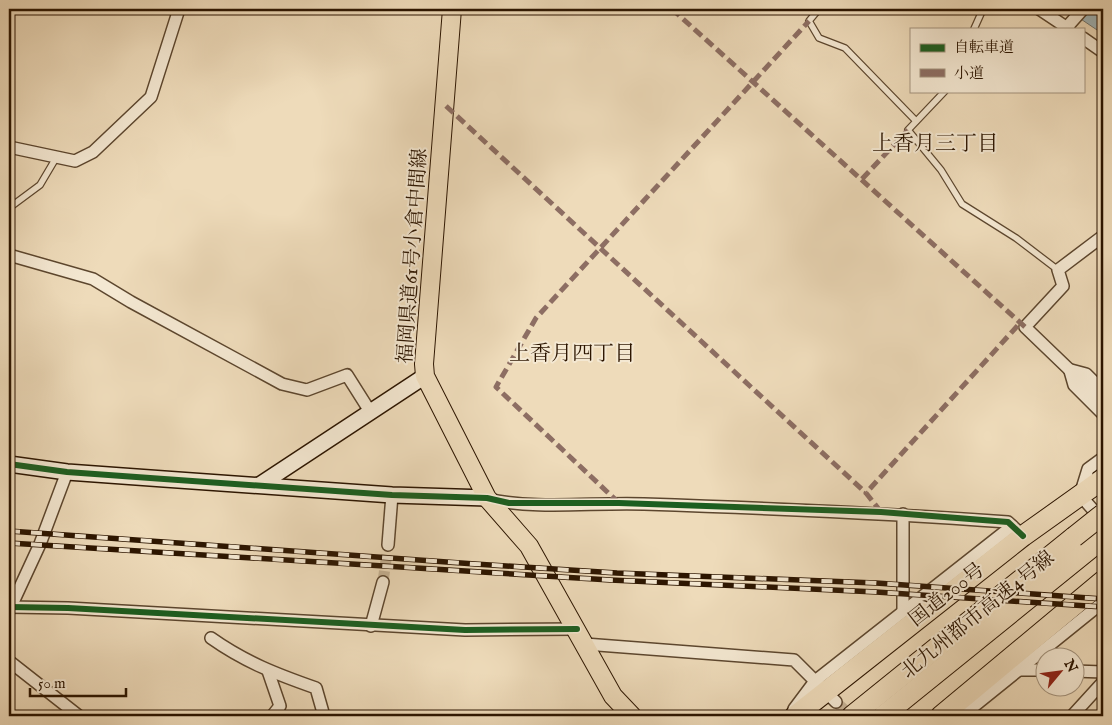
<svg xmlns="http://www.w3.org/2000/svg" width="1112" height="725" viewBox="0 0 1112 725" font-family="'IM FELL English','Noto Serif JP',serif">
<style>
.water{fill:#a1b8bc;stroke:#727771}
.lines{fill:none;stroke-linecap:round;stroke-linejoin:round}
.street-tunnel{stroke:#c7b395;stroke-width:11;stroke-dasharray:11 5.5;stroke-linecap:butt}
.lane-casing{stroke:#5c462e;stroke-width:8}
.street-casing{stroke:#5c462e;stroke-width:14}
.secondary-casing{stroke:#2c1500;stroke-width:18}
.primary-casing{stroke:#2c1500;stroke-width:20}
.highway-casing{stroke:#2c1500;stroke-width:22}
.lane{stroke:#f4e8d2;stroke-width:5.5}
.street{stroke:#f4e8d2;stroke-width:11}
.secondary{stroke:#f4e8d2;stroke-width:15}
.primary{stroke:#eedbba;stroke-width:18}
.highway{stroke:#eedbba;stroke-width:20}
.rail-casing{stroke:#2c1500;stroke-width:5.5}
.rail{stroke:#f4e8d2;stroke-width:4;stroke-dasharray:11;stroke-linecap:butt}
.highway-bridge-casing{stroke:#2c1500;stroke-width:22;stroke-linecap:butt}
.highway-bridge{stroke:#eedbba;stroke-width:20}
.quiet{stroke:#8d6e63;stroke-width:5;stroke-dasharray:10 5;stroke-linecap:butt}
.cycleway-casing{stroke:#f4e8d2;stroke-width:9}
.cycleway{stroke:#1b5e20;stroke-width:6}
.labels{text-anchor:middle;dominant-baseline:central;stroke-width:4;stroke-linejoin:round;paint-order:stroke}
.street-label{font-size:20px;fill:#2c1500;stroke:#f4e8d2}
.neighbourhood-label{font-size:21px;fill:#2c1500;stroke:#f4e8d2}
</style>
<rect width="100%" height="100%" fill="#eedbba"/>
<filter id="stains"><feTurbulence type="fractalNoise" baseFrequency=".004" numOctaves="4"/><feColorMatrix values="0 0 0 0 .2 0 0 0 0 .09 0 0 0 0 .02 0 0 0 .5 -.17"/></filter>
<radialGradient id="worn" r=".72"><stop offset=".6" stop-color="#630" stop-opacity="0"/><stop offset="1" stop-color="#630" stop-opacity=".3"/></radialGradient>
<polygon class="water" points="1066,9 1103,9 1103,34"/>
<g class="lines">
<g class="street-tunnel">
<polyline points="383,582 388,545"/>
<polyline points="836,702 851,716"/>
</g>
<defs>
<g id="lane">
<polyline points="819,9 809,21 819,38 845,48 916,121"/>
<polyline points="974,29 983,9"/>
<polyline points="945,91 908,130 941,170 962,204 1016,238 1058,270"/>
<polyline points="9,208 40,185 56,158"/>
</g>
<g id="street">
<polyline points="1039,9 1069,29"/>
<polyline points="1067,27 1083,9"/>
<polyline points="1083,38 1103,52"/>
<polyline points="9,147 75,161 93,152 151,97 179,9"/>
<polyline points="1103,236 1058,270 1063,286 1025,327 1103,402"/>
<polyline points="9,255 93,279 131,302 282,384 307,390 347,375 371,413"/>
<polyline points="1071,370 1086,374 1103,391"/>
<polyline points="1070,371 1074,385 1103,414"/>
<path d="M488,499c49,11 106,3 156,5 121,4 242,9 364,18l15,14"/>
<polyline points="1102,520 1080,495 1088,469 1103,458"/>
<polyline points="388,545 392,495"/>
<polyline points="9,607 68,608 465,630 577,629"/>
<polyline points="903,610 903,514"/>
<polyline points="9,611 40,544 67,472"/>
<polyline points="371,626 383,582"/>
<path d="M211,638c34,24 65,36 105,50l8,28"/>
<polyline points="585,644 794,660 836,702"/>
<polyline points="9,661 79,716"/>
<polyline points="1021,670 1044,670"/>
<polyline points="268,671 280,706 272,716"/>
<polyline points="1074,671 1103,672"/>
<polyline points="794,709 815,681 1012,526"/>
<polyline points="946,714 968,711 1103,602"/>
<polyline points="1072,716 1103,682"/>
</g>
<g id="secondary">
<polyline points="9,464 67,472 164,479 392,495 487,498"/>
<polyline points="261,484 425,376"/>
</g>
<polyline id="primary" points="452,9 424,364 425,376 487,498 529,546 613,696 632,716"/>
<g id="highway">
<polyline points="795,716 1023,536 1103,479"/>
<polyline points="852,716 1074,537"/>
<polyline points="883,716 1103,538"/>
<polyline points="941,716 1103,581"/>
</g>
</defs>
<use href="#lane" class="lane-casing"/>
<use href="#street" class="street-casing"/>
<use href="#secondary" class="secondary-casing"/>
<use href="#primary" class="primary-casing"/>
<use href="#highway" class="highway-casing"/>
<use href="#lane" class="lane"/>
<use href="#street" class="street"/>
<use href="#secondary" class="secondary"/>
<use href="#primary" class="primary"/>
<use href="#highway" class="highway"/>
<defs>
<g id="rail">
<polyline points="9,531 475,564 617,573 876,583 1103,599"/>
<polyline points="9,543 610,580 876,592 1103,607"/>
</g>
</defs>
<use href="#rail" class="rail-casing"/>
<use href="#rail" class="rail"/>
<defs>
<polyline id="highway-bridge" points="1074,537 1103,514"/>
</defs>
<use href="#highway-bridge" class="highway-bridge-casing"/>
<use href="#highway-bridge" class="highway-bridge"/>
<g class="quiet">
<polyline points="672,9 1025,327"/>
<polyline points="446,106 866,493"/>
<polyline points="862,179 908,130"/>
<polyline points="619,503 496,387 536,318 809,21"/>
<polyline points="881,512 866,493 1020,323"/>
</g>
<defs>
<g id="cycleway">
<polyline points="9,464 67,472 164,479 392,495 487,498 509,503 619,503 881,512 1008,522 1023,536"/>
<polyline points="9,607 68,608 465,630 577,629"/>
</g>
</defs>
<use href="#cycleway" class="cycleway-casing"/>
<use href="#cycleway" class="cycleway"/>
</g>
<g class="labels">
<g class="street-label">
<text transform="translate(413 256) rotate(-86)">福岡県道61号小倉中間線</text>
<text transform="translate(947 595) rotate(-38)">国道200号</text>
<text transform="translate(978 615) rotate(-39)">北九州都市高速4号線</text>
</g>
<g class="neighbourhood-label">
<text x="935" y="144">上香月三丁目</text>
<text x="572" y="354">上香月四丁目</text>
</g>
</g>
<rect width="1112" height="725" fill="none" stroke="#eedbba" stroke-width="30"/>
<rect x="10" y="10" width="1092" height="705" fill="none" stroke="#2c1500" stroke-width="2.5"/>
<rect x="15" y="15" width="1082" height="695" fill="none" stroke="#2c1500"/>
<rect x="910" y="28" width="175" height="65" fill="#f4e8d2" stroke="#a4947e"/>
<rect x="920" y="44" width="25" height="8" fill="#1b5e20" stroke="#a4947e"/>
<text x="954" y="52" font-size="15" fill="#2c1500">自転車道</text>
<rect x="920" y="69" width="25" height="8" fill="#8d6e63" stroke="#a4947e"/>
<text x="954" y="78" font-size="15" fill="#2c1500">小道</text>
<g transform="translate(1060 672) rotate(61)"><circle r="24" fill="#f4e8d2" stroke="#a4947e"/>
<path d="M0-4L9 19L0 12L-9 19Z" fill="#8f2418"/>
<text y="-8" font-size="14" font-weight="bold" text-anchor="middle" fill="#2c1500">N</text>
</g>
<path d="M30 688v8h96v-8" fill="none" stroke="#2c1500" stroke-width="2.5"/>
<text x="38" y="688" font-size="15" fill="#2c1500" stroke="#f4e8d2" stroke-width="4" paint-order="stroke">50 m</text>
<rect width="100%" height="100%" filter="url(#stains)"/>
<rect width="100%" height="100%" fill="url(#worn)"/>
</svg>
